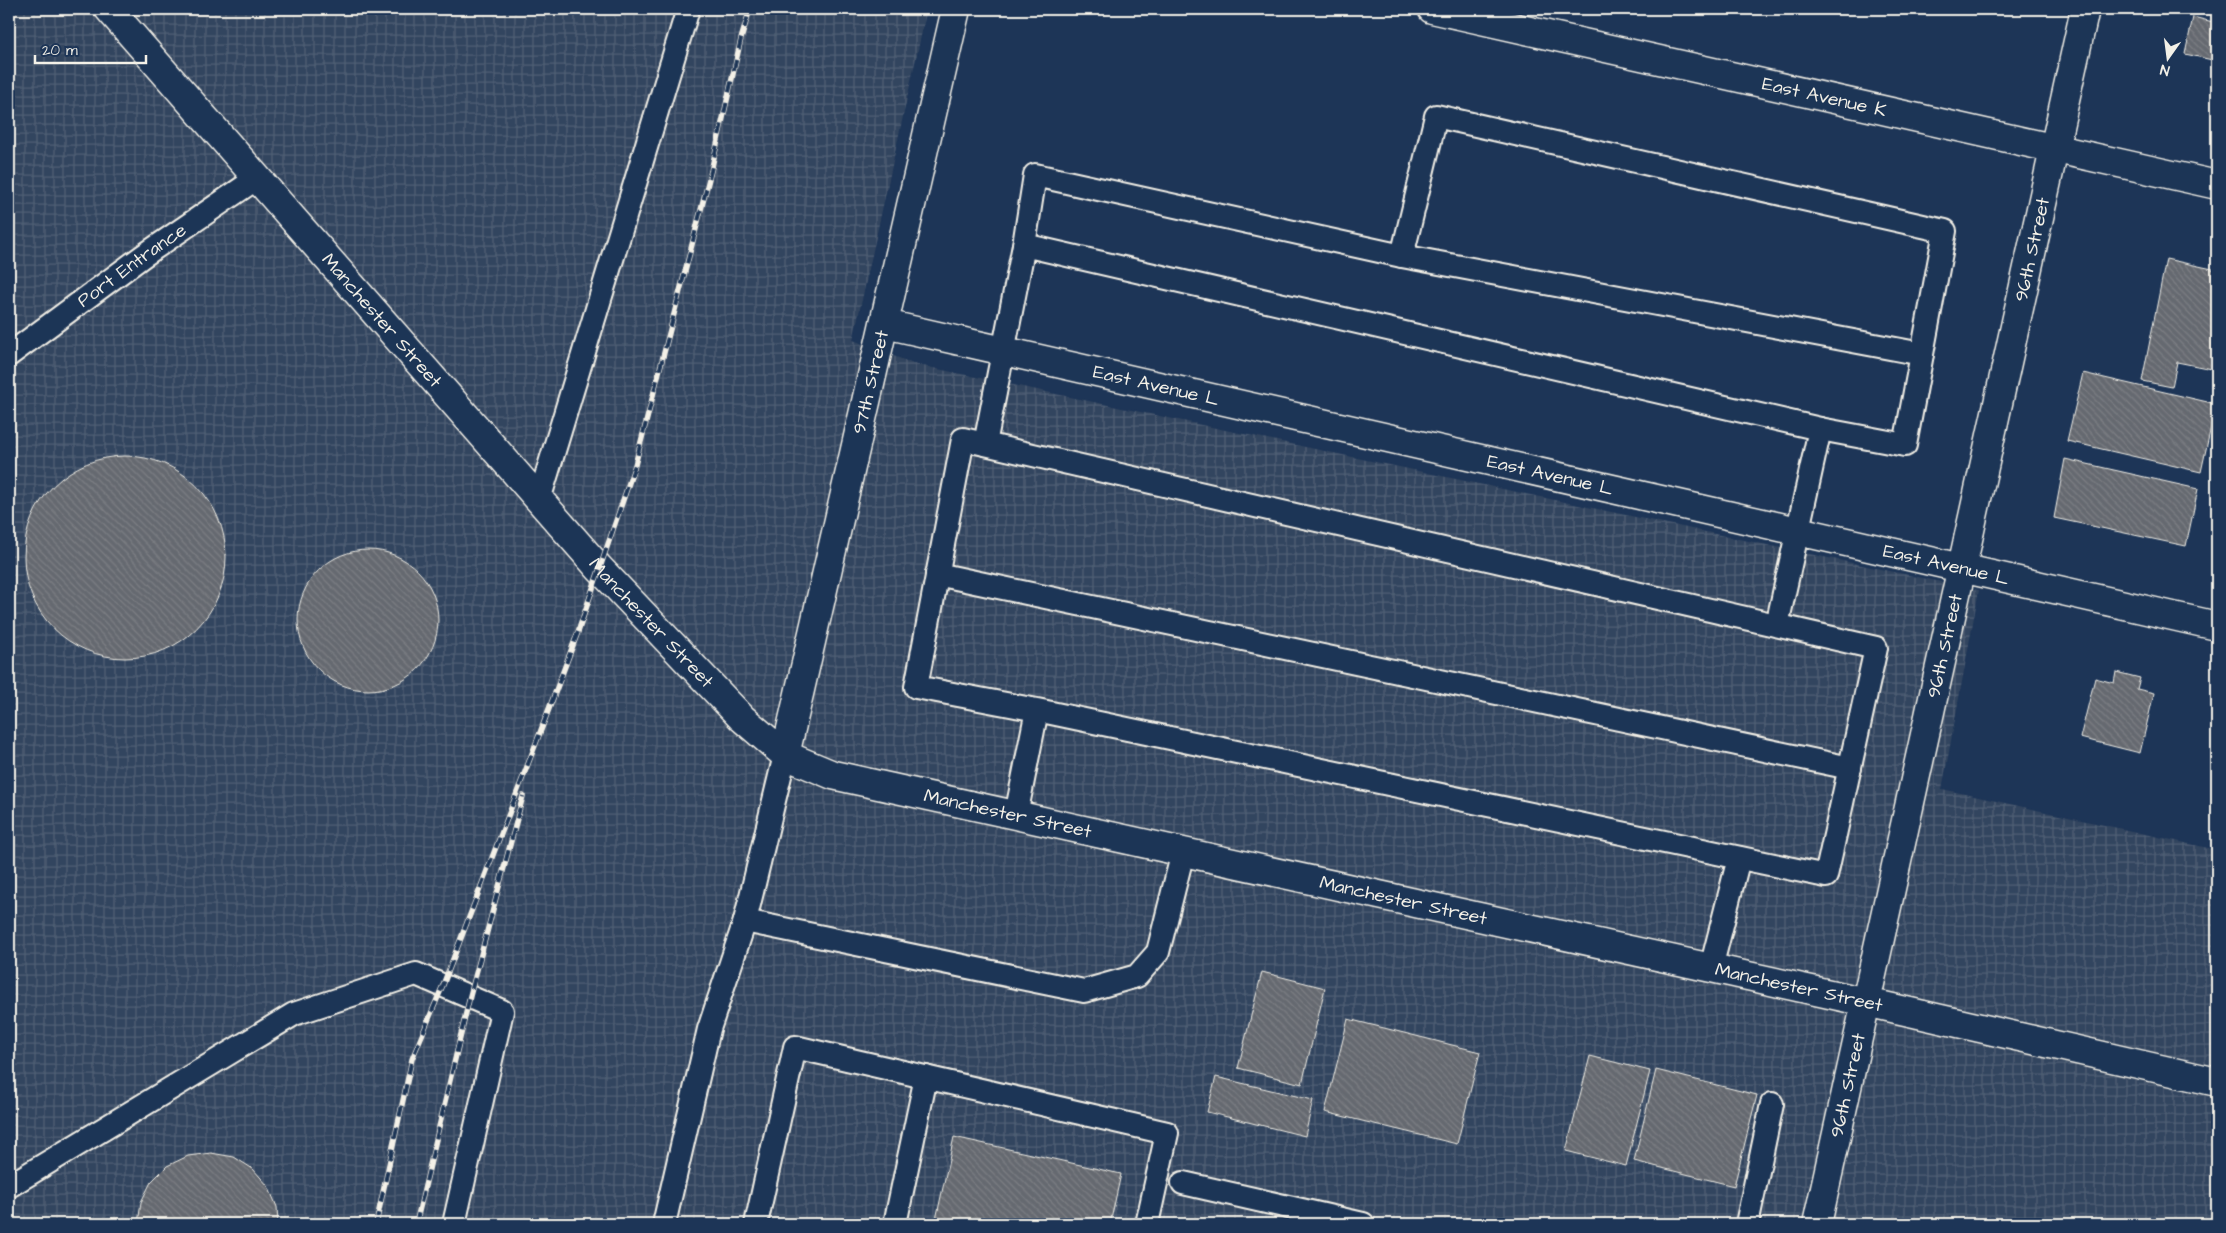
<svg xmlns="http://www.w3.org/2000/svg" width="2226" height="1233" viewBox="0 0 2226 1233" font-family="'Architects Daughter',sans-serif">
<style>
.industrial{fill:url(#industrial-grid)}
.building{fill:url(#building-back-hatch);stroke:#f4f1e8}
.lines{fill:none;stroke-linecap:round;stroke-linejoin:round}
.lane-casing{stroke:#f4f1e8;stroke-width:26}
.street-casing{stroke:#f4f1e8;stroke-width:31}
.secondary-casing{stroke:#f4f1e8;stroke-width:31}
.lane{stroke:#1d3557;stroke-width:22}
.street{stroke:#1d3557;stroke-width:28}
.secondary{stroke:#1d3557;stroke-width:28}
.rail-casing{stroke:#f4f1e8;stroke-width:5.5}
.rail{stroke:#1d3557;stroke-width:4;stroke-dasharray:11;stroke-linecap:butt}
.labels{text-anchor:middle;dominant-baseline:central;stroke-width:4;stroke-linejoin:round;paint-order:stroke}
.street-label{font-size:19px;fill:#f4f1e8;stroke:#1d3557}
</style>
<defs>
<pattern id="industrial-grid" width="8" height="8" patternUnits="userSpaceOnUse" patternTransform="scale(1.25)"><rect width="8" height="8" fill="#33455e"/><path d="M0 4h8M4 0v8" fill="none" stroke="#516075"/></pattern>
<pattern id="building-back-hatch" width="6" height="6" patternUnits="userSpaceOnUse" patternTransform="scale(1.25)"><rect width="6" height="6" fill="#656970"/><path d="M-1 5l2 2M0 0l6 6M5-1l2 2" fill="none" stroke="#7c7f84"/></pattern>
</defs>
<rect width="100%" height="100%" fill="#1d3557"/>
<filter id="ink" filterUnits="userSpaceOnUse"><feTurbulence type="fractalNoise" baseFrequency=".02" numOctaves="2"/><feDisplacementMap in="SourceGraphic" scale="10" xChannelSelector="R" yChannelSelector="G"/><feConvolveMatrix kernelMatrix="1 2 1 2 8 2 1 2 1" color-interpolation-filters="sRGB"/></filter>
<g filter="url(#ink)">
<polygon class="industrial" points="9,9 927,9 853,340 914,364 1979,590 1942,789 2217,850 2217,1224 9,1224"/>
<g class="building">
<polygon points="2193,17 2217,23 2217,61 2185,54"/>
<polygon points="2166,259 2217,270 2217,370 2177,362 2172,387 2142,381"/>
<polygon points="2083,373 2216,404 2201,472 2067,441"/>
<circle cx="125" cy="557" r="101"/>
<polygon points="2065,459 2198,489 2186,546 2054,518"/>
<circle cx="368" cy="620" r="70"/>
<polygon points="2116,672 2140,678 2137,689 2154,693 2140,753 2080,738 2095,678 2114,683"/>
<polygon points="1262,972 1325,988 1302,1084 1238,1068"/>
<polygon points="1348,1019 1480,1052 1457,1144 1325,1112"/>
<polygon points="1590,1056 1650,1071 1626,1166 1566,1151"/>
<polygon points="1656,1070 1757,1095 1734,1186 1634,1161"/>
<polygon points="1216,1077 1313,1100 1305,1136 1207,1112"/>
<polygon points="954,1137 1121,1174 1110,1224 935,1224"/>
<polygon points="211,1153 234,1157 253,1169 268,1186 277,1207 278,1224 138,1224 141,1202 151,1182 167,1166 188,1156"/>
</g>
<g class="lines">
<defs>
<g id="lane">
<polyline points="1024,245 1035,175 1402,256 1436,116 1945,231 1905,445 1820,429"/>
<polyline points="1402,256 1922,354"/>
<path id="s1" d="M9,355l134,-99 114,-78"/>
<polyline points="985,444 1024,245 1820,429 1777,625"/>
<polyline points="539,500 688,9"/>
<polyline points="937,574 1850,768"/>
<polyline points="1016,815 1037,710 1826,876 1876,648 963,439 916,687 1037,710"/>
<polyline points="745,921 1084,991 1137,976 1158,952 1183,852"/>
<polyline points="1711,968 1739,858"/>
<polyline points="1183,1183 1363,1224"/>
<polyline points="9,1186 294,1014 416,974 502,1011 454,1224"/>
<polyline points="664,1224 709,1029 745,921 785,755"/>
<polyline points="756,1224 795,1047 1167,1133 1147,1224"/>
<polyline points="895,1224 926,1077"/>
<polyline points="1747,1224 1772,1104"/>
</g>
<g id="street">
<path id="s2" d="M109,9l490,559 143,150 43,37 171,-746"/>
<path id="s3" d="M1432,9l785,176"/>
<path id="s4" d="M885,324l1332,302"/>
<path id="s5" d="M1817,1224l268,-1215"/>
</g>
<g id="secondary">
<path id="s6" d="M785,755l48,20 1033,227 351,80"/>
</g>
</defs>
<use href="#lane" class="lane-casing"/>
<use href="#street" class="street-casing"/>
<use href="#secondary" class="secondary-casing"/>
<use href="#lane" class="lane"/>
<use href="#street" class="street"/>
<use href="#secondary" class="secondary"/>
<defs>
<g id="rail">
<polyline points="376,1224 412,1059 443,985 538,738 578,632 635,465 711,171 741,39 750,9"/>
<polyline points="416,1224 470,996 523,796"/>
</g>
</defs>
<use href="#rail" class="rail-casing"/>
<use href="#rail" class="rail"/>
</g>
</g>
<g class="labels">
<g class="street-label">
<text stroke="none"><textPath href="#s3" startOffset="402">East Avenue K</textPath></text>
<text stroke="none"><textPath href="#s5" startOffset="998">96th Street</textPath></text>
<text stroke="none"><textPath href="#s1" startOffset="152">Port Entrance</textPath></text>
<text stroke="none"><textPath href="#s2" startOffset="414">Manchester Street</textPath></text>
<text stroke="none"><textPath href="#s2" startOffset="1390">97th Street</textPath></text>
<text stroke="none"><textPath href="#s4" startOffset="278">East Avenue L</textPath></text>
<text stroke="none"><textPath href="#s4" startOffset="682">East Avenue L</textPath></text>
<text stroke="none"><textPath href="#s4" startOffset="1088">East Avenue L</textPath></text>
<text stroke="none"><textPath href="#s2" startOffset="819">Manchester Street</textPath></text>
<text stroke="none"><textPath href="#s5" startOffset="592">96th Street</textPath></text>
<text stroke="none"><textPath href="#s6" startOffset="231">Manchester Street</textPath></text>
<text stroke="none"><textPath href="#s6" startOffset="636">Manchester Street</textPath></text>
<text stroke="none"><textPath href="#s6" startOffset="1041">Manchester Street</textPath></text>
<text stroke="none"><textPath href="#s5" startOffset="142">96th Street</textPath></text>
</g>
</g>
<rect width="2226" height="1233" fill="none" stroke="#1d3557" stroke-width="30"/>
<rect x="15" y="15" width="2196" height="1203" fill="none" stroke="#f4f1e8" stroke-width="2" filter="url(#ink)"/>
<g transform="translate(2168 58) rotate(194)" stroke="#1d3557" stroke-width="4" paint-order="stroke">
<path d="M0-4L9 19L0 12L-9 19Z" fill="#f4f1e8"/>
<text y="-8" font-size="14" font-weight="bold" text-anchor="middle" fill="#f4f1e8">N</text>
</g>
<path d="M35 55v8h111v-8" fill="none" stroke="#f4f1e8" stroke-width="2.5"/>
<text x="42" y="55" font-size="15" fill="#f4f1e8" stroke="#1d3557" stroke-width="4" paint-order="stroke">20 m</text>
</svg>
